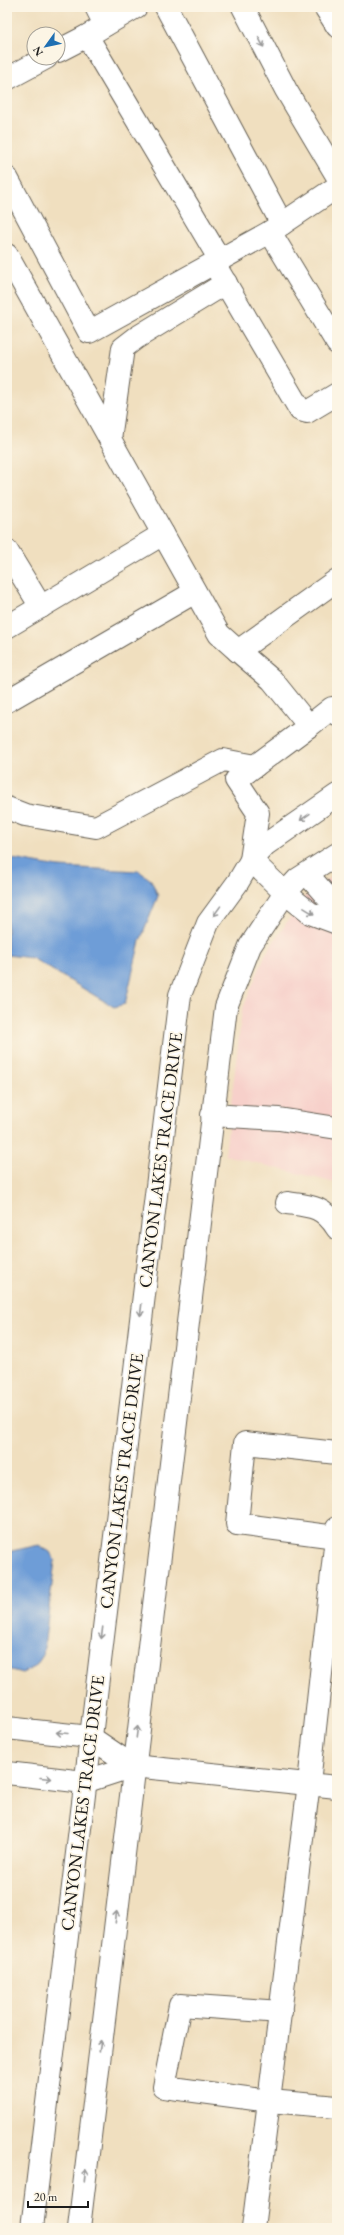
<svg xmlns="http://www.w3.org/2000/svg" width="344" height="2235" viewBox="0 0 344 2235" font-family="'EB Garamond',serif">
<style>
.built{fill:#f7d0ca}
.water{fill:#6e9dd7;stroke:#455c7a}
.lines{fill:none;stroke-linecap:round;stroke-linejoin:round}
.minor-casing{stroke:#666055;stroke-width:24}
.major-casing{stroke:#666055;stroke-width:24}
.highway-casing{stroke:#666055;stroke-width:24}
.minor{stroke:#fff;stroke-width:22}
.major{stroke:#fff;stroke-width:22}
.highway{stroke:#fff;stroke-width:22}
.oneway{stroke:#999}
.labels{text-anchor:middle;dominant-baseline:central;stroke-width:3.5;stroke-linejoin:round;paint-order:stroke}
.street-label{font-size:18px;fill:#1c1c1c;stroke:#fcf5e5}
</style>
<rect width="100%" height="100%" fill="#fcf5e5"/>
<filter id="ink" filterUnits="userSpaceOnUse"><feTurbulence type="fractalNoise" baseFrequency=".025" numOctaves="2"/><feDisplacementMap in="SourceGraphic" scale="8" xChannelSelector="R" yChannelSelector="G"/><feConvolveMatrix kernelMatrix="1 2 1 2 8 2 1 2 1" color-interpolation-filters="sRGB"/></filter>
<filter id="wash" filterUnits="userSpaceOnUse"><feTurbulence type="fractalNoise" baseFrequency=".012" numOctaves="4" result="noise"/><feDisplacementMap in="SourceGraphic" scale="16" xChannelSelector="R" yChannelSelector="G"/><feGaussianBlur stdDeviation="0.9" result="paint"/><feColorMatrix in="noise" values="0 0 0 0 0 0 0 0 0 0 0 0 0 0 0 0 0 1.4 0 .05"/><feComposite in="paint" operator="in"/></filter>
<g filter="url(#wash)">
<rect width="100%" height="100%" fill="#f0dfbf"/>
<polygon class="built" points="337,873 337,1187 335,1183 225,1155 242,1011 265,955 303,898"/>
<g class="water">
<polygon points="7,858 59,867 139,871 151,880 158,896 140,941 125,1004 114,1007 32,958 7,955"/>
<polygon points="39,1545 50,1552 55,1561 43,1655 35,1667 22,1673 7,1669 7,1552"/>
</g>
</g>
<g filter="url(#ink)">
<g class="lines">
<defs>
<g id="minor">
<polyline points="96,7 105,25"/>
<polyline points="166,7 282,224"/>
<polyline points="87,36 136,7"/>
<polyline points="58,51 87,36 220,260"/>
<polyline points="7,79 46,58"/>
<polyline points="7,178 89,332 270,232"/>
<polyline points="337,187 270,232 337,343"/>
<polyline points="7,255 219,634 238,651 337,580"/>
<polyline points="219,272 300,410 307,412 337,394"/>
<polyline points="110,439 123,348 136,338 226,283"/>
<polyline points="7,551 41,607"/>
<polyline points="7,627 163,534"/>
<polyline points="238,651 272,680 309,726 236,780 258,813 251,860 285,893 310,913 337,923"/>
<polyline points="7,701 195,592"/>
<polyline points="309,726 332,708 337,714"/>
<polyline points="7,808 25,815 96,827 223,760 255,766"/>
<polyline points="307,874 337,908"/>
<polyline points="212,1115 279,1119 337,1128"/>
<path d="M287,1203c24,3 36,3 50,25"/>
<polyline points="336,1537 237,1524 245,1443 337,1453"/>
<polyline points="7,1728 90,1737 133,1766"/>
<polyline points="7,1773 84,1782 133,1766 337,1787"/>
<polyline points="281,2012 180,2005 164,2087 270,2101 337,2107"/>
<polyline points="32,2228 180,995 208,923 238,882 251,860 265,845 337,795"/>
<polyline points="79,2228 226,1007 250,946 285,893 298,879 337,854"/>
<polyline points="253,2228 309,1783 337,1528"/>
</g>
<polyline id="major" points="243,7 286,90 337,176"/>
<polyline id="highway" points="325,7 337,26"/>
</defs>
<use href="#minor" class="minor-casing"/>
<use href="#major" class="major-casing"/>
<use href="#highway" class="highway-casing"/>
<use href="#minor" class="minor"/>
<use href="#major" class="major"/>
<use href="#highway" class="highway"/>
</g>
<defs><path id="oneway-shaft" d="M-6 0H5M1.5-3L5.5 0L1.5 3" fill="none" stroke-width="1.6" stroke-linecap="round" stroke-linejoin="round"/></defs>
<g class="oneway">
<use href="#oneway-shaft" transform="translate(261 42) rotate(63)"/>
<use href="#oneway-shaft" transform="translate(305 817) rotate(145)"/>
<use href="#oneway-shaft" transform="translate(217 911) rotate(126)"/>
<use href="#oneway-shaft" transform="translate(309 911) rotate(31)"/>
<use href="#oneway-shaft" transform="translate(141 1310) rotate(97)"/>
<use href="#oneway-shaft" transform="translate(102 1633) rotate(97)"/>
<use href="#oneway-shaft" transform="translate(137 1732) rotate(-83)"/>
<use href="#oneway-shaft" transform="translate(62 1733) rotate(-175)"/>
<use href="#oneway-shaft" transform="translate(46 1778) rotate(5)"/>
<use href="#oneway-shaft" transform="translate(116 1917) rotate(-83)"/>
<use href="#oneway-shaft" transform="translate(100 2046) rotate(-83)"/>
<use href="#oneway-shaft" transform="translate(85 2175) rotate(-83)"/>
</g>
</g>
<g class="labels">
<g class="street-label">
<text transform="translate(160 1160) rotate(-83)">CANYON LAKES TRACE DRIVE</text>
<text transform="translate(121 1481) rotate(-83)">CANYON LAKES TRACE DRIVE</text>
<text transform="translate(82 1803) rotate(-83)">CANYON LAKES TRACE DRIVE</text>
</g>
</g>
<rect width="344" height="2235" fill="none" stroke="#fcf5e5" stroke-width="24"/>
<g transform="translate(46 46) rotate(237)"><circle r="19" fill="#fcf5e5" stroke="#a29e95"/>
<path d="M0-3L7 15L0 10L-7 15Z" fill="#1f6fb2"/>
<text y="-6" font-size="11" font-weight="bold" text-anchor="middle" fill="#1c1c1c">N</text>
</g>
<path d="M28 2201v6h60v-6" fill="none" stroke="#1c1c1c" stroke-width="2"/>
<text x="34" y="2201" font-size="12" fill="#1c1c1c" stroke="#fcf5e5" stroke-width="3" paint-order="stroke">20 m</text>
</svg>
